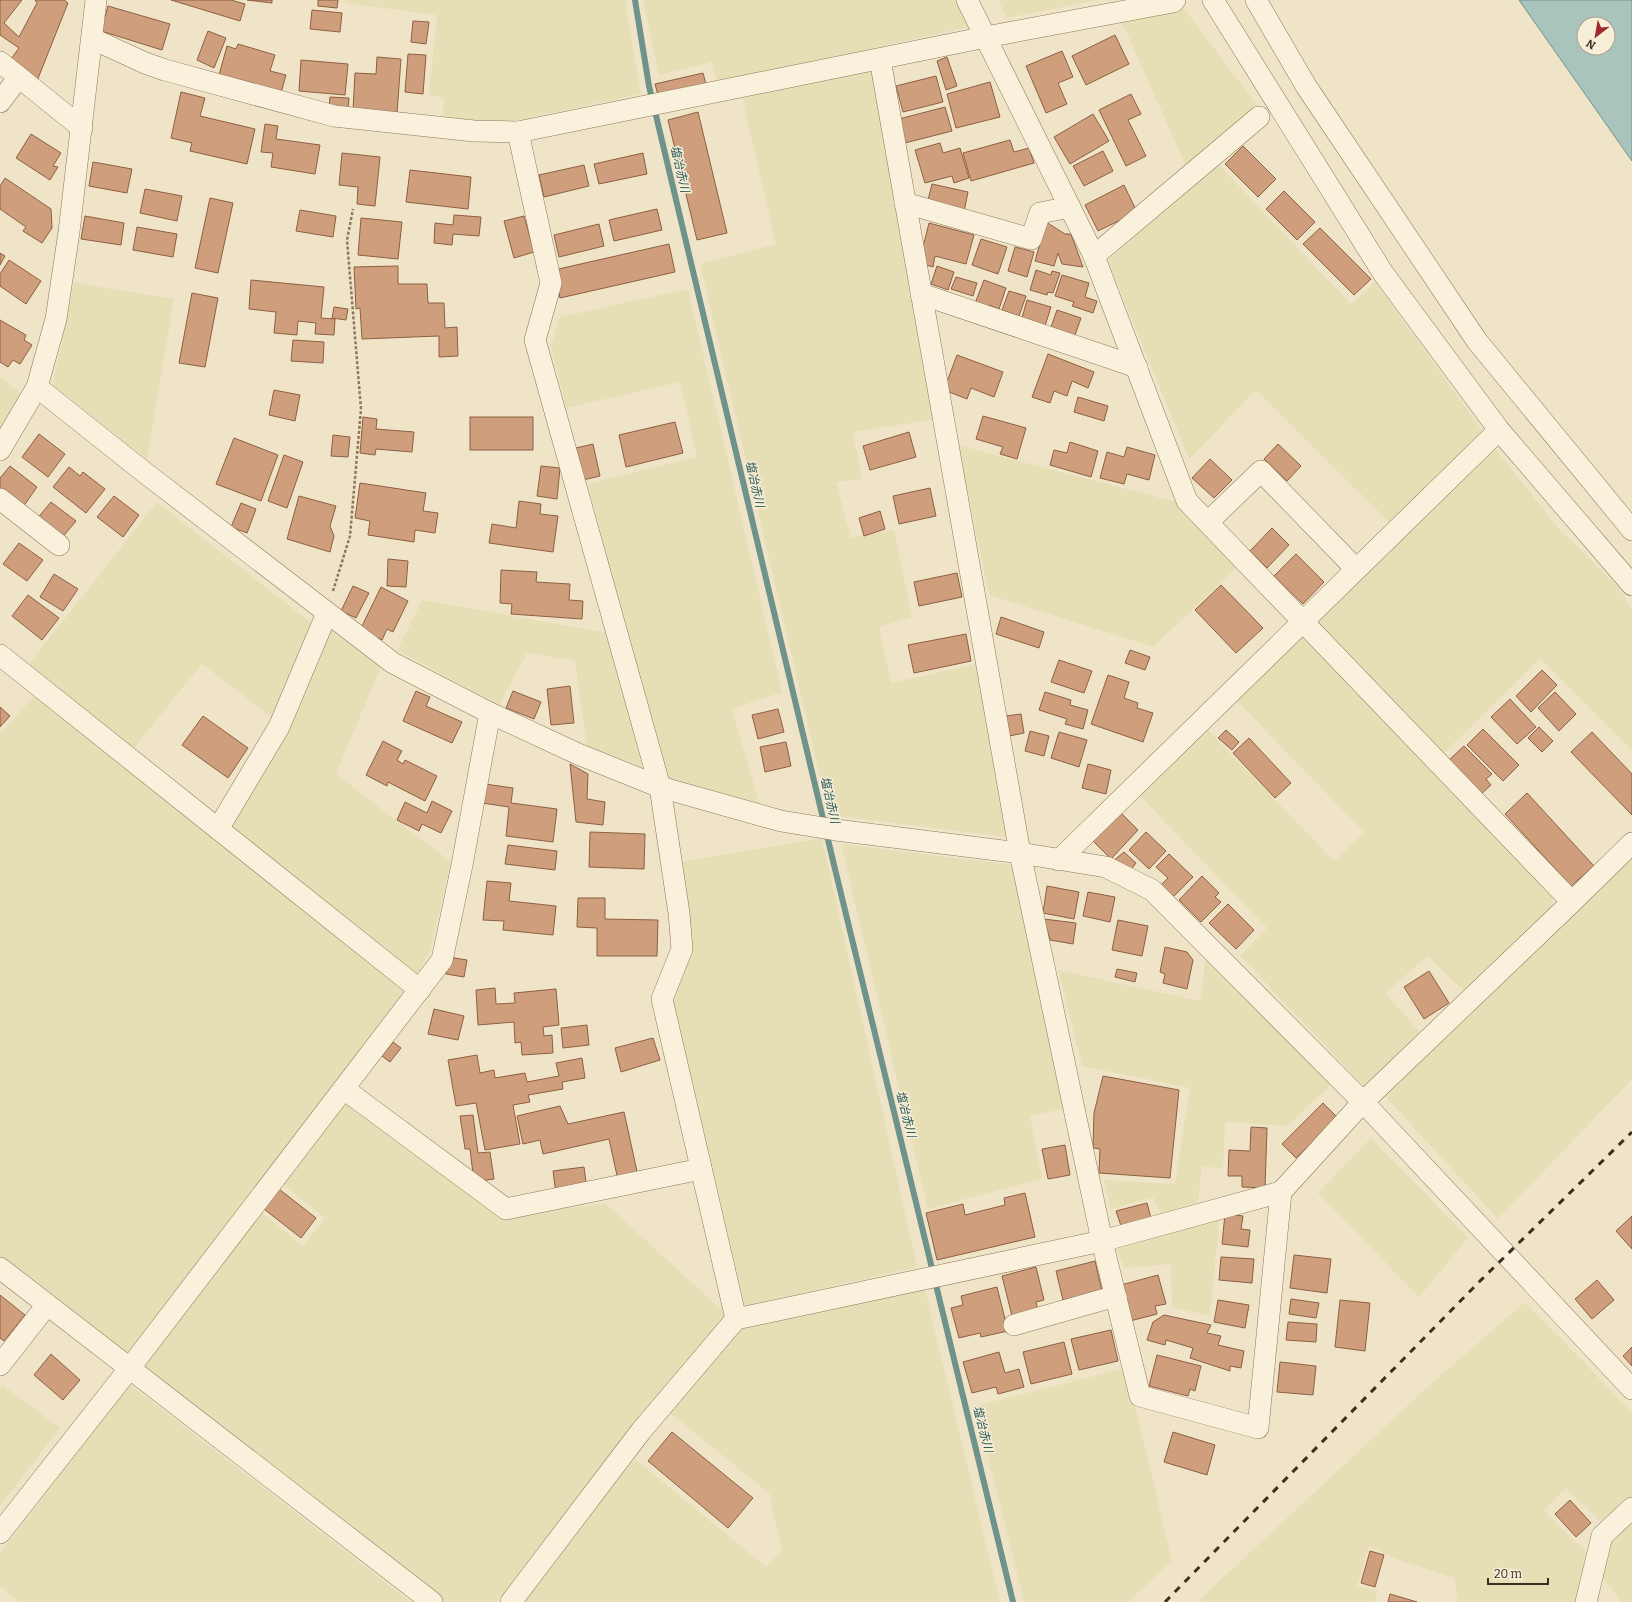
<svg xmlns="http://www.w3.org/2000/svg" width="1632" height="1602" viewBox="0 0 1632 1602" font-family="Bitter,'Noto Sans JP',serif">
<style>
.farmland{fill:#e6deb5}
.water{fill:#a9c4bc;stroke:#6f938a;fill-rule:evenodd}
.lines{fill:none;stroke-linecap:round;stroke-linejoin:round}
.stream{stroke:#6f938a;stroke-width:6}
.building{fill:#cf9f7d;stroke:#8d5f41}
.street-casing{stroke:#8d765c;stroke-width:22}
.path{stroke:#8d765c;stroke-width:2.5;stroke-dasharray:3 2;stroke-linecap:butt}
.street{stroke:#faf1dc;stroke-width:21}
.rail{stroke:#3d2e20;stroke-width:3;stroke-dasharray:7 7;stroke-linecap:butt}
.labels{text-anchor:middle;dominant-baseline:central;stroke-width:3;stroke-linejoin:round;paint-order:stroke}
.water-label{font-size:12px;font-style:italic;fill:#2f5d5a;stroke:#f7eed8}
</style>
<rect width="100%" height="100%" fill="#f0e4c8"/>
<g class="farmland">
<polygon points="345,0 625,0 641,94 489,126 443,119 444,98 429,94 437,15 345,3"/>
<polygon points="643,0 960,0 973,26 717,83 712,62 659,75"/>
<polygon points="998,0 1098,0 1007,18"/>
<polygon points="1182,6 1259,108 1187,168 1121,20"/>
<polygon points="874,66 937,419 853,432 862,479 836,482 851,538 894,530 912,617 879,627 891,683 980,663 1007,837 829,815 700,264 776,244 741,92"/>
<polygon points="1217,163 1351,304 1375,282 1484,433 1389,522 1256,390 1189,459 1108,261"/>
<polygon points="74,283 174,299 147,459 53,385"/>
<polygon points="688,289 782,692 732,709 759,803 665,780 588,484 697,457 680,382 566,408 551,345 560,317"/>
<polygon points="0,377 20,393 0,434"/>
<polygon points="958,445 1176,502 1237,567 1153,647 989,595"/>
<polygon points="1493,446 1559,529 1618,587 1632,610 1632,751 1540,659 1443,754 1314,622"/>
<polygon points="157,502 314,625 277,721 202,664 132,750 28,665"/>
<polygon points="422,600 608,633 642,767 587,747 575,661 527,653 499,705 397,650"/>
<polygon points="329,629 381,666 336,774 451,862 430,951 415,977 229,827 286,736"/>
<polygon points="1296,638 1306,638 1553,895 1551,909 1465,992 1428,956 1385,993 1421,1033 1364,1086 1240,956 1267,928 1138,794 1204,726 1334,861 1364,832 1233,697"/>
<polygon points="35,695 409,992 126,1359 0,1260 0,734"/>
<polygon points="822,838 917,1267 745,1306 671,992 680,862"/>
<polygon points="841,844 1014,865 1067,1108 1030,1116 1042,1179 928,1209"/>
<polygon points="1632,858 1632,1079 1498,1219 1385,1096"/>
<polygon points="1206,958 1332,1084 1287,1126 1225,1122 1223,1169 1202,1166 1198,1202 1161,1214 1153,1197 1111,1209 1104,1180 1175,1184 1190,1088 1082,1066 1058,970 1200,1001"/>
<polygon points="350,1101 502,1217 605,1203 726,1314 496,1602 442,1602 139,1367 262,1213 303,1246 325,1218 279,1181 341,1104"/>
<polygon points="1371,1138 1468,1238 1419,1297 1318,1193"/>
<polygon points="1220,1213 1210,1316 1172,1307 1171,1264 1124,1268 1115,1243"/>
<polygon points="924,1285 1000,1602 520,1602 635,1459 766,1567 782,1550 769,1493 670,1413 739,1328"/>
<polygon points="1525,1302 1632,1412 1632,1497 1602,1523 1566,1488 1544,1511 1586,1552 1577,1602 1457,1602 1455,1578 1398,1560 1369,1546 1357,1586 1378,1591 1374,1602 1204,1602 1199,1600 1431,1384"/>
<polygon points="1126,1368 1172,1561 1128,1602 1024,1602 975,1406"/>
<polygon points="2,1385 60,1428 0,1506 0,1389"/>
<polygon points="130,1385 411,1602 19,1602 0,1586 0,1553"/>
<polygon points="1632,1518 1632,1602 1622,1602 1599,1573 1607,1541"/>
</g>
<path class="water" d="M1519,0h113v161zM1584,24h24v24h-24z"/>
<g class="lines">
<polyline class="stream" points="635,0 649,86 835,869 1013,1602"/>
</g>
<g class="building">
<polygon points="0,0 22,0 4,23 19,37 37,3 35,0 64,0 68,3 37,81 11,59 19,48 0,35"/>
<polygon points="171,0 231,0 245,4 240,21"/>
<polygon points="247,0 272,0 272,3"/>
<polygon points="318,0 338,0 337,8 318,6"/>
<polygon points="108,6 170,24 162,50 101,31"/>
<polygon points="312,10 342,13 340,32 310,29"/>
<polygon points="413,21 429,22 426,44 411,42"/>
<polygon points="208,31 226,38 214,68 197,60"/>
<polygon points="1115,35 1129,64 1086,85 1072,56"/>
<polygon points="238,44 275,55 270,71 286,75 281,93 219,75 227,46 236,49"/>
<polygon points="1062,51 1073,77 1058,83 1067,104 1046,113 1026,66"/>
<polygon points="408,54 426,55 423,94 405,92"/>
<polygon points="377,57 401,59 397,113 353,110 355,73 376,74"/>
<polygon points="947,57 957,86 946,90 937,61"/>
<polygon points="301,60 348,64 345,95 299,91"/>
<polygon points="703,73 707,88 659,99 655,84"/>
<polygon points="936,76 943,102 903,112 896,86"/>
<polygon points="990,82 1000,117 956,128 947,94"/>
<polygon points="181,92 205,98 200,116 255,129 247,164 190,151 192,143 171,138"/>
<polygon points="1131,94 1141,114 1128,120 1146,156 1126,166 1099,110"/>
<polygon points="330,97 349,98 348,108 329,107"/>
<polygon points="945,107 952,131 905,143 899,119"/>
<polygon points="698,112 727,233 697,240 668,120"/>
<polygon points="1093,114 1109,141 1070,164 1054,137"/>
<polygon points="265,124 278,126 276,139 320,145 315,174 271,167 273,153 261,152"/>
<polygon points="31,134 61,153 53,166 58,167 50,180 16,158"/>
<polygon points="1010,140 1014,152 1029,148 1034,163 971,181 963,153"/>
<polygon points="940,143 943,153 960,148 969,178 954,183 952,176 925,183 915,150"/>
<polygon points="1243,146 1276,179 1258,197 1225,164"/>
<polygon points="1103,151 1113,171 1084,186 1073,166"/>
<polygon points="342,153 380,157 375,206 357,204 358,187 339,185"/>
<polygon points="643,153 647,174 599,184 594,164"/>
<polygon points="93,162 132,169 127,193 89,186"/>
<polygon points="584,165 589,186 544,197 539,175"/>
<polygon points="410,170 471,177 468,209 406,202"/>
<polygon points="5,178 51,209 52,228 42,243 23,231 26,227 0,209 0,186"/>
<polygon points="932,184 968,192 964,212 927,204"/>
<polygon points="1124,185 1137,212 1098,231 1085,205"/>
<polygon points="145,189 182,196 177,221 140,213"/>
<polygon points="1284,191 1315,222 1297,240 1266,209"/>
<polygon points="210,198 233,203 218,273 195,268"/>
<polygon points="657,209 662,230 614,241 609,220"/>
<polygon points="300,210 336,216 333,237 296,231"/>
<polygon points="454,215 481,217 479,236 453,234 452,245 434,243 435,223 453,225"/>
<polygon points="85,216 124,223 121,245 81,239"/>
<polygon points="524,216 534,252 514,258 504,221"/>
<polygon points="361,218 402,222 398,259 358,255"/>
<polygon points="1046,222 1065,234 1071,234 1083,267 1062,264 1058,253 1054,266 1035,261"/>
<polygon points="929,223 974,235 966,264 935,256 933,267 919,263"/>
<polygon points="599,224 604,246 559,257 554,235"/>
<polygon points="137,227 177,234 173,257 133,250"/>
<polygon points="1320,228 1371,279 1354,295 1303,244"/>
<polygon points="981,239 1007,247 998,274 972,265"/>
<polygon points="669,244 675,272 560,298 554,270"/>
<polygon points="1015,247 1034,252 1027,277 1008,271"/>
<polygon points="0,253 5,256 0,265"/>
<polygon points="9,260 41,281 26,304 0,286 0,274"/>
<polygon points="398,266 398,284 427,284 428,303 444,303 445,328 457,327 458,356 439,357 439,336 362,339 360,308 356,309 354,267"/>
<polygon points="937,266 954,272 948,290 931,284"/>
<polygon points="1036,270 1051,275 1052,271 1060,273 1053,293 1048,292 1047,295 1030,290"/>
<polygon points="1062,275 1089,283 1085,297 1097,301 1093,313 1072,306 1074,302 1055,296"/>
<polygon points="956,277 977,283 973,296 951,289"/>
<polygon points="251,280 324,287 321,318 335,319 334,335 315,334 316,323 298,321 297,335 274,333 276,312 249,309"/>
<polygon points="984,280 1006,288 999,309 989,305 987,310 974,306"/>
<polygon points="1009,291 1026,296 1019,316 1002,310"/>
<polygon points="192,293 218,298 205,367 179,363"/>
<polygon points="1027,300 1051,307 1045,326 1022,318"/>
<polygon points="334,307 348,309 346,320 332,318"/>
<polygon points="1057,310 1081,318 1074,338 1050,330"/>
<polygon points="0,320 26,335 24,340 32,345 20,364 13,360 8,367 0,362"/>
<polygon points="293,340 324,342 323,363 291,361"/>
<polygon points="1048,354 1094,372 1088,388 1072,381 1067,396 1054,391 1050,403 1032,397"/>
<polygon points="957,355 1003,372 994,397 971,388 967,399 944,390"/>
<polygon points="274,390 300,395 295,421 269,415"/>
<polygon points="1078,397 1108,406 1104,421 1074,412"/>
<polygon points="983,416 1026,428 1017,459 1000,454 1003,447 976,439"/>
<polygon points="363,417 377,419 376,429 414,432 412,452 376,449 375,455 360,453"/>
<rect x="470" y="417" width="63" height="33"/>
<polygon points="675,422 683,453 626,467 619,435"/>
<polygon points="909,432 916,457 870,470 863,446"/>
<polygon points="39,434 65,454 48,477 22,457"/>
<polygon points="333,435 350,437 348,457 331,456"/>
<polygon points="234,438 278,455 261,501 216,484"/>
<polygon points="1070,442 1098,451 1091,477 1050,465 1054,450 1067,453"/>
<polygon points="593,444 600,476 583,480 576,448"/>
<polygon points="1278,444 1301,466 1287,481 1264,459"/>
<polygon points="1127,447 1155,455 1149,480 1127,474 1124,484 1100,478 1107,452 1124,457"/>
<polygon points="284,455 303,462 287,508 268,501"/>
<polygon points="1210,459 1232,480 1214,498 1192,478"/>
<polygon points="10,466 37,487 23,507 0,490 0,478"/>
<polygon points="541,466 560,468 557,499 537,496"/>
<polygon points="69,467 80,476 83,472 105,489 86,513 53,487"/>
<polygon points="360,483 426,493 423,511 438,513 435,533 415,530 414,542 368,535 370,521 355,518"/>
<polygon points="930,488 936,516 899,524 893,496"/>
<polygon points="114,496 139,515 123,537 97,517"/>
<polygon points="299,496 336,506 330,526 334,536 330,552 287,539"/>
<polygon points="519,501 541,504 540,514 558,516 553,552 489,543 492,524 516,528"/>
<polygon points="51,502 76,521 61,539 36,520"/>
<polygon points="241,503 256,509 247,533 231,527"/>
<polygon points="880,511 885,529 864,536 859,518"/>
<polygon points="1272,528 1289,545 1267,568 1250,551"/>
<polygon points="19,543 43,560 27,581 3,564"/>
<polygon points="1296,554 1324,582 1303,604 1274,576"/>
<polygon points="388,559 408,561 406,587 387,586"/>
<polygon points="501,570 537,572 536,582 570,584 569,600 583,601 582,619 511,614 512,604 500,603"/>
<polygon points="957,573 962,597 919,606 914,582"/>
<polygon points="54,574 78,589 63,611 40,597"/>
<polygon points="1221,585 1263,628 1236,653 1195,610"/>
<polygon points="353,586 369,593 356,618 341,611"/>
<polygon points="381,587 408,601 393,632 387,629 382,640 360,630"/>
<polygon points="28,595 59,618 42,640 12,616"/>
<polygon points="1001,617 1044,632 1039,648 996,634"/>
<polygon points="966,634 971,661 914,673 908,645"/>
<polygon points="1130,650 1150,657 1145,670 1125,663"/>
<polygon points="1059,660 1092,671 1084,693 1051,682"/>
<polygon points="1542,670 1557,685 1531,712 1516,696"/>
<polygon points="1108,675 1129,682 1124,698 1138,703 1137,708 1153,713 1143,742 1091,724"/>
<polygon points="570,686 574,723 551,725 547,689"/>
<polygon points="416,691 430,697 426,706 462,722 452,743 403,721"/>
<polygon points="513,691 541,702 534,719 506,708"/>
<polygon points="1045,692 1071,700 1070,705 1088,710 1083,729 1065,724 1067,719 1039,710"/>
<polygon points="1555,692 1576,714 1559,731 1538,708"/>
<polygon points="1510,699 1536,727 1517,744 1491,717"/>
<polygon points="0,707 10,716 0,727"/>
<polygon points="778,709 784,732 758,739 752,715"/>
<polygon points="1021,714 1024,733 1009,736 1005,716"/>
<polygon points="203,716 248,748 228,778 182,745"/>
<polygon points="1539,727 1553,741 1542,752 1528,738"/>
<polygon points="1483,729 1519,765 1503,781 1467,745"/>
<polygon points="1226,730 1239,742 1232,750 1218,738"/>
<polygon points="1030,731 1049,736 1044,756 1025,751"/>
<polygon points="1059,732 1087,740 1079,767 1051,758"/>
<polygon points="1592,732 1632,774 1632,815 1571,752"/>
<polygon points="1249,738 1291,783 1275,798 1233,753"/>
<polygon points="383,741 402,751 397,760 403,764 405,760 437,776 425,801 388,782 387,786 366,775"/>
<polygon points="786,742 791,766 765,772 760,747"/>
<polygon points="1464,746 1492,774 1486,779 1491,785 1480,795 1448,761"/>
<polygon points="570,764 588,774 587,799 605,802 603,825 576,822"/>
<polygon points="1088,764 1111,770 1106,794 1082,788"/>
<polygon points="485,784 513,788 511,803 557,809 553,842 506,836 509,807 482,803"/>
<polygon points="1527,793 1594,866 1571,886 1505,814"/>
<polygon points="432,801 452,811 441,833 422,824 419,831 397,820 405,802 427,813"/>
<polygon points="1120,812 1138,830 1111,859 1092,840"/>
<polygon points="590,832 645,834 644,869 589,867"/>
<polygon points="1146,832 1166,851 1149,869 1129,850"/>
<polygon points="508,845 557,851 555,870 505,864"/>
<polygon points="1124,852 1136,863 1130,871 1112,862"/>
<polygon points="1169,854 1193,877 1173,897 1161,885 1168,878 1156,867"/>
<polygon points="1202,876 1219,893 1215,897 1221,902 1201,922 1179,900"/>
<polygon points="487,881 511,883 509,901 556,906 553,935 503,930 504,921 483,920"/>
<polygon points="1047,886 1079,892 1074,919 1043,913"/>
<polygon points="1088,892 1115,897 1110,922 1083,916"/>
<polygon points="578,898 605,898 605,919 658,920 657,956 597,956 597,928 577,927"/>
<polygon points="1228,904 1254,930 1236,949 1209,923"/>
<polygon points="1044,919 1076,923 1073,944 1050,940"/>
<polygon points="1118,920 1148,926 1142,956 1112,950"/>
<polygon points="1165,947 1187,952 1193,960 1187,989 1163,983 1165,974 1160,972"/>
<polygon points="449,957 467,960 464,977 446,974"/>
<polygon points="1117,969 1137,973 1135,982 1115,977"/>
<polygon points="1429,971 1449,1003 1424,1019 1404,987"/>
<polygon points="495,988 496,1004 515,1003 514,993 556,989 559,1025 543,1027 544,1036 552,1035 553,1053 522,1055 521,1042 515,1043 514,1022 478,1025 476,990"/>
<polygon points="434,1009 464,1016 458,1040 428,1034"/>
<polygon points="587,1025 589,1045 563,1048 561,1028"/>
<polygon points="653,1038 660,1060 621,1072 615,1048"/>
<polygon points="393,1042 401,1048 390,1062 382,1056"/>
<polygon points="477,1055 480,1073 494,1070 495,1078 525,1073 527,1082 559,1076 556,1063 582,1058 585,1078 562,1082 563,1089 528,1095 530,1102 513,1105 520,1144 485,1150 476,1103 456,1106 448,1060"/>
<polygon points="1103,1076 1179,1090 1170,1178 1099,1173 1100,1149 1093,1148 1094,1113"/>
<polygon points="1323,1103 1338,1118 1296,1158 1282,1144"/>
<polygon points="560,1106 568,1124 624,1112 638,1176 618,1180 609,1139 543,1154 540,1140 523,1144 517,1116"/>
<polygon points="473,1115 478,1153 490,1152 494,1179 474,1182 470,1149 465,1149 460,1116"/>
<polygon points="1251,1127 1267,1128 1265,1188 1242,1187 1242,1176 1228,1176 1229,1150 1250,1151"/>
<polygon points="1065,1145 1070,1175 1048,1179 1042,1149"/>
<polygon points="584,1167 587,1190 556,1194 553,1171"/>
<polygon points="279,1189 316,1218 301,1238 264,1209"/>
<polygon points="1025,1193 1035,1237 937,1260 926,1213 963,1204 965,1215 1005,1205 1004,1198"/>
<polygon points="1147,1203 1151,1218 1121,1226 1116,1211"/>
<polygon points="1225,1214 1243,1216 1241,1229 1250,1230 1248,1247 1222,1244"/>
<polygon points="1632,1216 1632,1249 1616,1231"/>
<polygon points="1294,1255 1331,1259 1327,1293 1290,1288"/>
<polygon points="1221,1257 1254,1259 1252,1283 1219,1280"/>
<polygon points="1095,1261 1102,1291 1063,1300 1056,1271"/>
<polygon points="1036,1267 1044,1300 1036,1302 1038,1310 1012,1316 1002,1276"/>
<polygon points="1158,1275 1166,1304 1155,1306 1157,1314 1130,1321 1121,1285"/>
<polygon points="1597,1280 1614,1300 1592,1319 1575,1299"/>
<polygon points="997,1287 1008,1331 981,1337 980,1333 959,1338 951,1308 963,1305 961,1296"/>
<polygon points="0,1295 25,1315 4,1341 0,1338"/>
<polygon points="1291,1299 1319,1303 1316,1318 1289,1314"/>
<polygon points="1218,1300 1249,1305 1245,1328 1214,1322"/>
<polygon points="1340,1300 1370,1303 1365,1351 1335,1347"/>
<polygon points="1164,1315 1211,1325 1207,1333 1221,1336 1218,1345 1244,1351 1241,1368 1230,1366 1230,1371 1190,1358 1193,1348 1166,1340 1165,1345 1147,1340 1153,1322"/>
<polygon points="1288,1322 1317,1324 1316,1342 1286,1340"/>
<polygon points="1111,1330 1118,1361 1079,1370 1071,1339"/>
<polygon points="1064,1342 1072,1374 1031,1384 1023,1352"/>
<polygon points="1632,1347 1632,1366 1623,1356"/>
<polygon points="999,1352 1005,1373 1019,1369 1024,1387 998,1394 996,1387 972,1393 963,1362"/>
<polygon points="51,1354 80,1380 63,1400 34,1375"/>
<polygon points="1157,1355 1201,1366 1195,1391 1190,1389 1188,1396 1149,1386"/>
<polygon points="1280,1362 1316,1366 1313,1395 1277,1392"/>
<polygon points="672,1432 753,1498 728,1528 648,1461"/>
<polygon points="1173,1432 1215,1445 1207,1475 1164,1462"/>
<polygon points="1570,1500 1591,1523 1576,1537 1555,1514"/>
<polygon points="1370,1551 1384,1555 1375,1587 1361,1583"/>
<polygon points="1390,1594 1417,1602 1388,1602"/>
</g>
<g class="lines">
<defs>
<g id="street">
<polyline points="967,0 1094,256 1187,501 1572,902"/>
<polyline points="1213,0 1383,273 1499,430 1632,585"/>
<polyline points="1256,0 1306,86 1477,341 1632,530"/>
<polyline points="93,39 145,63 165,70 334,116 474,131 518,132 986,37 1173,2 1175,0"/>
<polyline points="880,59 1020,853 1102,1241 1140,1396 1258,1428 1281,1192"/>
<polyline points="0,62 82,128"/>
<polyline points="0,102 19,77"/>
<polyline points="518,132 551,283 535,340 660,787 679,913 682,949 662,999 736,1319"/>
<polyline points="905,203 1031,239 1040,213 1070,207"/>
<polyline points="1094,256 1259,117"/>
<polyline points="921,294 1137,367"/>
<polyline points="37,387 144,472 393,663 490,713 578,754 660,787 781,821 836,830 1020,853 1106,867 1152,890 1363,1102 1632,1389"/>
<polyline points="0,450 37,387 56,319 69,232 96,0"/>
<polyline points="0,499 59,545"/>
<polyline points="1208,522 1261,471 1356,569"/>
<polyline points="0,655 420,990"/>
<polyline points="218,829 279,727 327,613"/>
<polyline points="1059,860 1499,430"/>
<polyline points="344,1089 506,1209 701,1169"/>
<polyline points="0,1268 432,1602"/>
<polyline points="1014,1325 1116,1296"/>
<polyline points="0,1365 47,1305"/>
<polyline points="0,1533 129,1369 442,960 462,865 490,713"/>
<polyline points="511,1602 641,1431 736,1319 1102,1241 1281,1192 1363,1102 1572,902 1632,843"/>
<polyline points="1586,1602 1602,1536 1632,1508"/>
</g>
</defs>
<use href="#street" class="street-casing"/>
<polyline class="path" points="333,591 350,536 361,409 347,240 353,209"/>
<use href="#street" class="street"/>
<polyline class="rail" points="1165,1602 1480,1281 1632,1132"/>
</g>
<g class="labels">
<g class="water-label">
<text transform="translate(680 169) rotate(77)">塩冶赤川</text>
<text transform="translate(755 484) rotate(77)">塩冶赤川</text>
<text transform="translate(830 800) rotate(77)">塩冶赤川</text>
<text transform="translate(906 1114) rotate(76)">塩冶赤川</text>
<text transform="translate(983 1429) rotate(76)">塩冶赤川</text>
</g>
</g>
<g transform="translate(1596 36) rotate(211)"><circle r="19" fill="#f7eed8" stroke="#ada18e"/>
<path d="M0-3L7 15L0 10L-7 15Z" fill="#9e2a2b"/>
<text y="-6" font-size="11" font-weight="bold" text-anchor="middle" fill="#3d2e20">N</text>
</g>
<path d="M1488 1578v6h60v-6" fill="none" stroke="#3d2e20" stroke-width="2"/>
<text x="1494" y="1578" font-size="12" fill="#3d2e20" stroke="#f7eed8" stroke-width="3" paint-order="stroke">20 m</text>
</svg>
